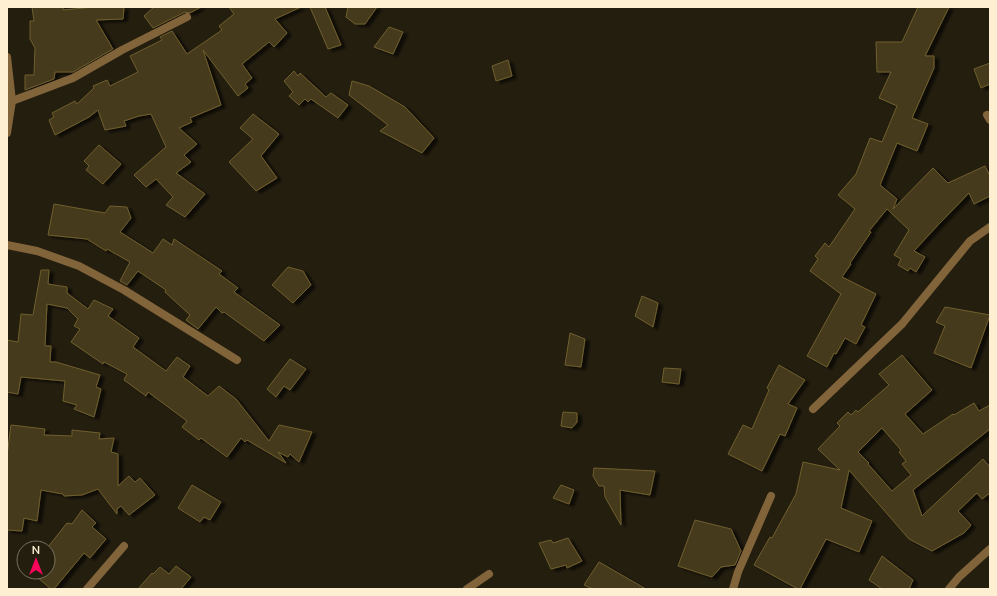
<svg xmlns="http://www.w3.org/2000/svg" width="997" height="596" viewBox="0 0 997 596" font-family="Mulish,sans-serif">
<style>
.building{fill:#443a1b;stroke:#705f2e;fill-rule:evenodd;filter:url(#shadow)}
.lines{fill:none;stroke-linecap:round;stroke-linejoin:round}
.service{stroke:#82643b;stroke-width:8}
.minor{stroke:#82643b;stroke-width:8}
.tertiary{stroke:#82643b;stroke-width:8}
</style>
<defs>
<filter id="shadow"><feDropShadow dx="4.5" dy="2.5" stdDeviation="1" flood-color="#0009"/></filter>
</defs>
<rect width="100%" height="100%" fill="#241e0f"/>
<g class="building">
<polygon points="32,7 63,7 63,10 94,7 124,7 123,19 96,20 113,49 73,72 55,72 54,79 25,90 25,75 34,75 35,48 30,39 30,21 34,21"/>
<polygon points="154,7 201,7 190,13 185,12 153,28 144,16"/>
<polygon points="229,7 301,7 275,19 287,33 274,47 269,42 242,64 252,78 245,84 248,88 238,96 203,50 221,105 190,118 192,122 179,128 197,144 184,155 191,162 176,173 205,194 185,217 166,205 173,197 156,179 146,187 134,175 166,147 151,114 139,116 124,121 126,126 105,130 98,110 89,117 55,135 49,120 54,117 52,113 75,101 77,104 94,88 93,86 107,80 110,86 138,72 130,56 162,40 160,37 172,31 187,54 222,30 219,26 234,14"/>
<polygon points="310,7 325,7 341,45 328,49"/>
<polygon points="348,7 377,7 365,24 355,24 346,17"/>
<polygon points="918,7 949,7 925,56 934,56 934,68 912,118 928,124 917,151 897,143 880,185 897,199 893,209 933,168 948,183 985,166 990,176 990,196 974,204 969,193 938,225 914,251 925,257 916,272 910,268 908,271 898,265 901,259 894,255 909,230 887,209 869,231 871,232 850,263 851,264 842,277 876,294 861,325 865,327 856,344 845,338 836,354 834,353 827,367 807,356 841,294 810,271 818,259 815,256 825,243 829,247 855,209 838,195 856,174 870,138 882,142 897,106 879,98 891,72 877,72 876,42 902,42"/>
<polygon points="389,27 403,32 393,54 374,47"/>
<polygon points="508,60 512,76 496,81 492,66"/>
<polygon points="990,63 990,84 981,88 974,69"/>
<polygon points="294,71 298,76 300,73 326,97 331,93 348,105 338,118 311,99 308,102 305,99 299,105 289,96 293,92 284,81"/>
<polygon points="352,81 369,86 405,107 434,138 422,153 380,131 388,125 349,95"/>
<polygon points="253,114 279,134 261,156 277,178 256,191 229,162 253,139 240,128"/>
<polygon points="99,145 121,164 103,184 86,170 89,166 84,161"/>
<polygon points="54,204 105,213 110,206 127,207 131,218 120,232 153,253 163,239 172,245 174,239 222,271 219,274 238,288 234,292 280,325 264,341 224,312 222,313 216,307 198,329 186,320 190,315 165,292 166,290 138,271 127,285 120,281 130,262 107,249 106,251 87,239 48,235"/>
<polygon points="288,267 303,271 311,285 293,303 272,285"/>
<polygon points="41,270 49,270 48,284 67,287 67,293 88,309 94,300 113,309 108,316 139,338 133,347 166,371 177,357 190,366 183,377 208,396 219,386 236,399 269,441 279,425 312,432 299,462 290,454 288,457 278,452 286,463 247,440 245,442 241,438 227,457 201,438 199,440 182,427 187,421 148,392 146,396 124,380 127,374 104,362 103,364 71,342 80,329 74,326 78,319 67,308 47,304 45,346 51,346 50,362 56,362 100,375 96,387 101,389 94,417 74,409 77,405 63,401 65,381 21,377 18,394 7,392 7,340 18,342 21,314 33,315"/>
<polygon points="642,296 658,303 653,327 635,316"/>
<polygon points="945,307 990,315 971,368 934,353 945,326 936,322"/>
<polygon points="570,333 585,339 581,367 565,365"/>
<path d="M902,355l30,35 -27,24 18,20 30,-20 1,1 20,-12 5,8 11,-6v24l-77,61 9,26 61,-57 7,8v26l-8,6 -5,-6 -19,18 13,14 -7,8 -32,18 -23,-12 -60,-69 -8,38 31,13 -13,31 -33,-13 -26,50h-2l-44,-24 16,-28 2,1 24,-44 7,-32 37,8 -22,-21 22,-23 -3,-3 11,-11 3,3 5,-5 2,2 31,-27 -10,-11zM882,428l19,22 -2,2 7,9 -4,3 9,11 -19,16 -24,-27 1,-1 -11,-11z"/>
<polygon points="290,359 306,369 290,390 284,386 276,397 267,389"/>
<polygon points="779,365 805,380 788,404 797,408 785,436 780,434 762,471 728,454 743,425 752,429 769,390 767,388"/>
<polygon points="664,368 681,369 679,384 662,382"/>
<polygon points="563,412 577,413 577,422 572,428 561,426"/>
<polygon points="11,425 45,429 44,435 72,436 72,430 100,433 99,439 114,438 111,452 118,454 118,486 129,476 135,482 140,478 155,495 129,515 121,506 117,509 117,514 98,489 82,495 64,496 63,494 41,490 37,521 24,518 22,531 7,530 7,456"/>
<polygon points="594,468 655,471 650,495 620,490 621,525 605,497 604,486 599,486 593,476"/>
<polygon points="192,485 221,502 210,520 204,517 200,522 178,508"/>
<polygon points="561,485 574,490 569,504 553,498"/>
<polygon points="82,510 96,523 92,527 106,539 90,558 84,553 54,589 51,589 31,572 48,572 48,547 67,523 72,524"/>
<polygon points="695,520 731,529 741,551 735,565 721,567 712,577 678,566"/>
<polygon points="568,538 582,561 567,568 566,565 551,569 539,543 551,540 553,543"/>
<polygon points="882,556 913,580 909,589 882,589 869,580"/>
<polygon points="599,562 646,589 593,589 584,585"/>
<polygon points="176,566 191,577 181,589 138,589 152,573 153,574 160,567 169,574"/>
</g>
<g class="lines">
<g class="service">
<polyline points="813,409 902,324"/>
<polyline points="733,589 738,572 771,496"/>
</g>
<g class="minor">
<polyline points="12,101 73,78 122,50 187,17"/>
<polyline points="987,115 990,120"/>
<polyline points="7,245 37,251 79,266 124,290 237,360"/>
<polyline points="902,324 970,241 990,227"/>
<polyline points="87,589 124,546"/>
<polyline points="467,589 489,574"/>
</g>
<g class="tertiary">
<polyline points="7,57 12,101 7,133"/>
<polyline points="949,589 959,577 990,549"/>
</g>
</g>
<rect width="997" height="596" fill="none" stroke="#feefd3" stroke-width="16"/>
<g transform="translate(36 560)"><circle r="19" fill="#241e0f" stroke="#7b725d"/>
<path d="M0-3L7 15L0 10L-7 15Z" fill="#f7065b"/>
<text y="-6" font-size="11" font-weight="bold" text-anchor="middle" fill="#feefd3">N</text>
</g>
</svg>
